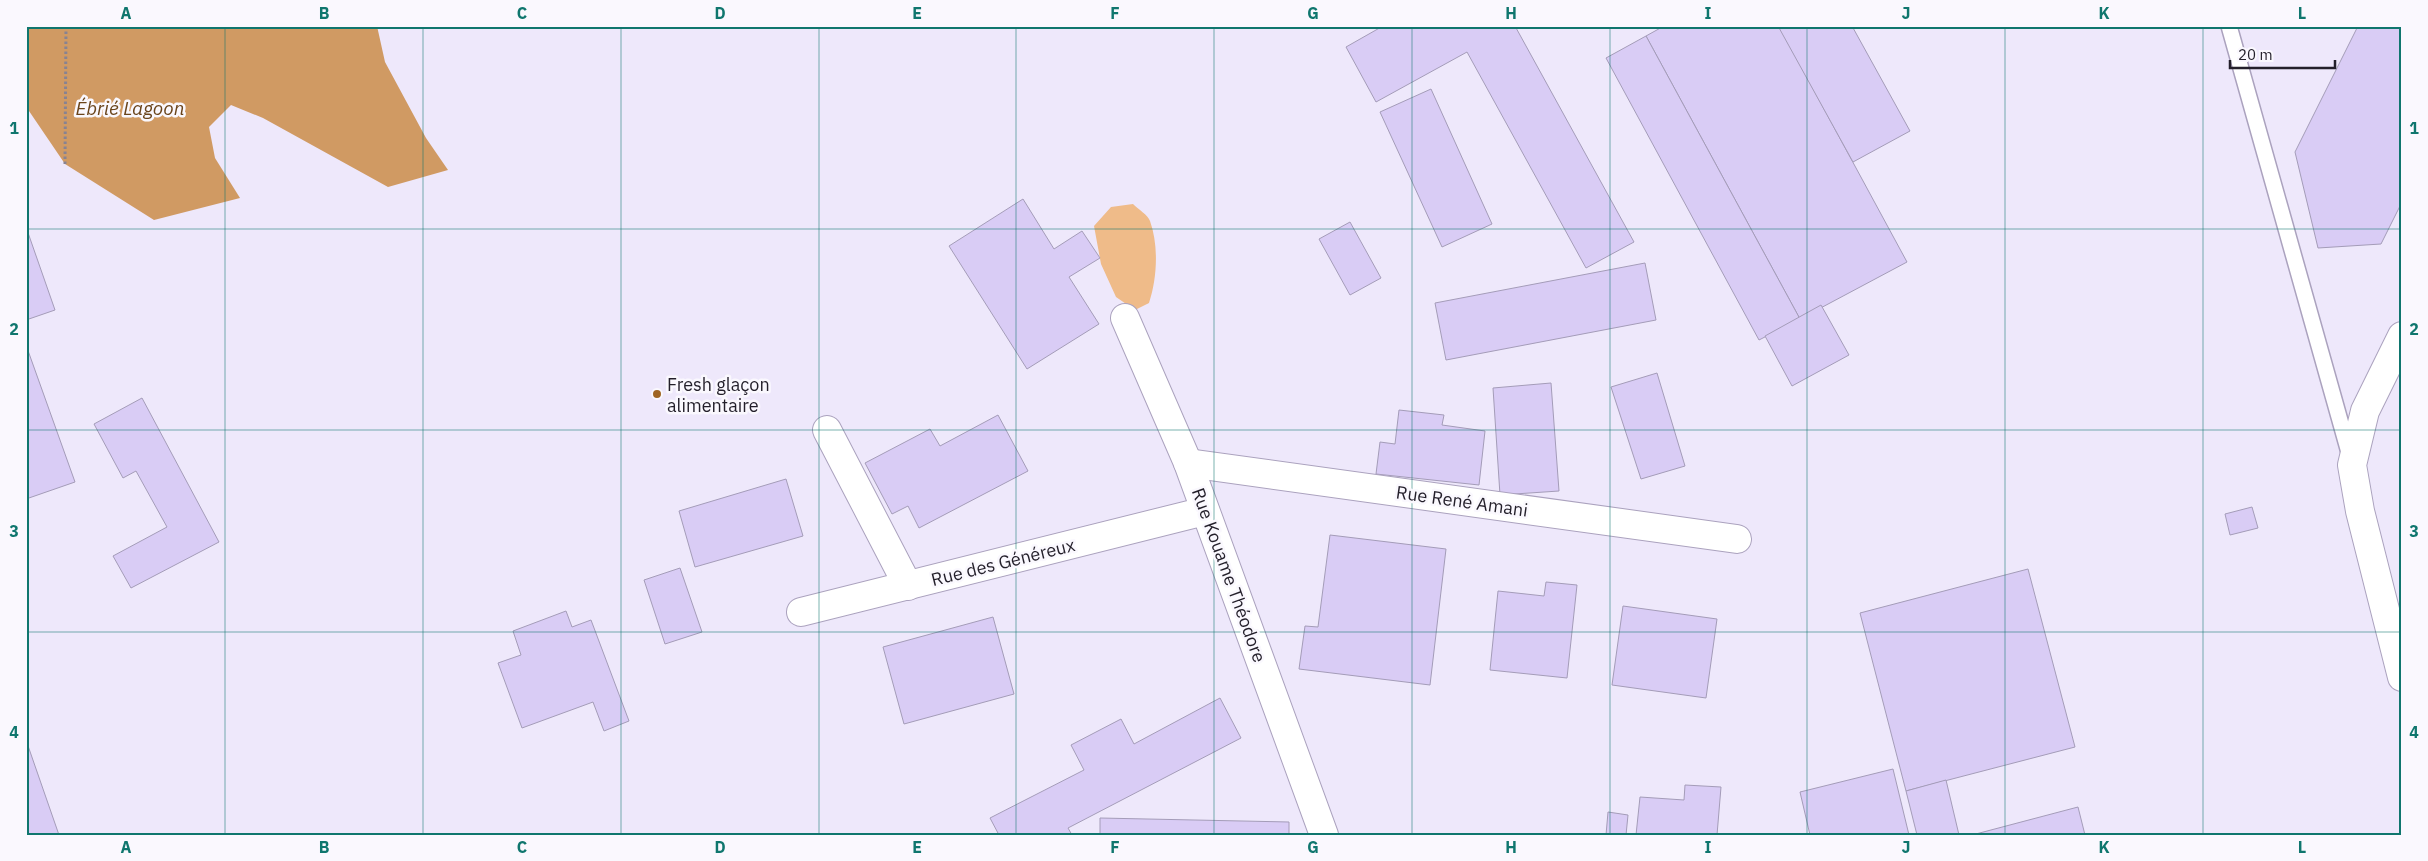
<svg xmlns="http://www.w3.org/2000/svg" width="2428" height="861" viewBox="0 0 2428 861" font-family="'IBM Plex Sans',sans-serif">
<style>
.green{fill:#efbb89}
.water{fill:#d09a63}
.building{fill:#d9ccf5;stroke:#a49cb8}
.lines{fill:none;stroke-linecap:round;stroke-linejoin:round}
.service-casing{stroke:#aba2be;stroke-width:18}
.minor-casing{stroke:#aba2be;stroke-width:30}
.tertiary-casing{stroke:#aba2be;stroke-width:30}
.path{stroke:#888392;stroke-width:3;stroke-dasharray:2.5 2.5;stroke-linecap:butt}
.service{stroke:#fff;stroke-width:15}
.minor{stroke:#fff;stroke-width:28}
.tertiary{stroke:#fff;stroke-width:28}
.grid{fill:none;stroke:#0f766e;stroke-width:1;stroke-opacity:0.55}
.poi-dot{fill:#9f6523;stroke:#faf8fe;stroke-width:2}
.labels{text-anchor:middle;dominant-baseline:central;stroke-width:5;stroke-linejoin:round;paint-order:stroke}
.poi-label{font-size:18px;fill:#231f2a;stroke:#faf8fe;text-anchor:start}
.street-label{font-size:18px;fill:#231f2a;stroke:#faf8fe}
.water-label{font-size:19px;font-style:italic;fill:#6a441b;stroke:#faf8fe}
.neatline{fill:none;stroke:#0f766e;stroke-width:2}
.grid-label{font-size:16px;text-anchor:middle;font-weight:bold;fill:#0f766e}
</style>
<rect width="100%" height="100%" fill="#eee8fb"/>
<path class="green" d="M1133,204c5,5 15,11 17,17 9,25 7,58 -1,82l-14,7 -19,-13 -15,-33 -7,-38 17,-19z"/>
<polygon class="water" points="26,26 377,26 385,62 426,138 448,170 388,187 263,118 231,105 209,127 215,158 240,198 154,220 65,164 29,111 26,111"/>
<g class="building">
<polygon points="1383,26 1515,26 1634,242 1586,268 1467,52 1376,102 1346,47"/>
<polygon points="1664,26 1779,26 1907,262 1800,319 1646,36"/>
<polygon points="1778,26 1852,26 1910,131 1853,162"/>
<polygon points="2358,26 2402,26 2402,202 2381,244 2318,248 2295,152"/>
<polygon points="1646,36 1800,319 1759,340 1606,58"/>
<polygon points="1431,89 1492,224 1442,247 1380,112"/>
<polygon points="1023,199 1054,249 1082,231 1100,258 1069,277 1099,324 1027,369 949,246"/>
<polygon points="1350,222 1381,278 1350,295 1319,239"/>
<polygon points="26,227 55,310 26,320"/>
<polygon points="1645,263 1656,320 1446,360 1435,303"/>
<polygon points="1821,305 1849,355 1792,386 1765,336"/>
<polygon points="26,345 75,482 26,499"/>
<polygon points="1657,373 1685,466 1641,479 1611,387"/>
<polygon points="1551,383 1559,491 1500,495 1493,388"/>
<polygon points="142,398 219,542 131,588 113,556 167,527 136,471 123,478 94,424"/>
<polygon points="1399,410 1444,415 1442,425 1485,431 1479,485 1376,474 1380,442 1395,444"/>
<polygon points="998,415 1028,471 919,528 908,506 892,514 865,463 930,429 940,446"/>
<polygon points="786,479 803,536 695,567 679,511"/>
<polygon points="2252,507 2258,528 2230,535 2225,514"/>
<polygon points="1330,535 1446,549 1430,685 1299,669 1305,626 1318,627"/>
<polygon points="680,568 702,632 665,644 644,580"/>
<polygon points="2028,569 2075,747 1906,791 1860,613"/>
<polygon points="1546,582 1577,585 1567,678 1490,670 1498,591 1544,596"/>
<polygon points="1623,606 1717,619 1706,698 1612,685"/>
<polygon points="566,611 572,627 591,620 629,721 604,731 593,702 522,728 498,663 521,655 513,631"/>
<polygon points="993,617 1014,694 904,724 883,647"/>
<polygon points="1220,698 1241,738 1068,828 1072,835 999,835 990,818 1084,770 1071,745 1121,719 1134,744"/>
<polygon points="26,740 59,835 26,835"/>
<polygon points="1893,769 1909,835 1810,835 1800,792"/>
<polygon points="1946,780 1959,835 1917,835 1906,791"/>
<polygon points="1685,785 1721,787 1717,835 1636,835 1640,797 1684,800"/>
<polygon points="2078,807 2085,835 1972,835"/>
<polygon points="1608,812 1628,815 1626,835 1606,835"/>
<polygon points="1100,818 1289,822 1289,835 1100,835"/>
</g>
<g class="lines">
<defs>
<polyline id="service" points="2229,26 2350,456"/>
<g id="minor">
<polyline points="1125,318 1188,463 1324,835"/>
<polyline points="827,430 908,586"/>
<polyline points="1188,463 1737,539"/>
<polyline points="801,612 1205,511"/>
</g>
<polyline id="tertiary" points="2402,336 2365,411 2352,465 2360,511 2402,677"/>
</defs>
<use href="#service" class="service-casing"/>
<use href="#minor" class="minor-casing"/>
<use href="#tertiary" class="tertiary-casing"/>
<polyline class="path" points="65,164 66,26"/>
<use href="#service" class="service"/>
<use href="#minor" class="minor"/>
<use href="#tertiary" class="tertiary"/>
</g>
<path class="grid" d="M225,26v809M423,26v809M621,26v809M819,26v809M1016,26v809M1214,26v809M1412,26v809M1610,26v809M1807,26v809M2005,26v809M2203,26v809M26,229h2376M26,430h2376M26,632h2376"/>
<circle class="poi-dot" cx="657" cy="394" r="5"/>
<g class="labels">
<g class="poi-label">
<text x="667" y="384">Fresh glaçon<tspan x="667" dy="21">alimentaire</tspan></text>
</g>
<g class="street-label">
<text transform="translate(1462 501) rotate(8)">Rue René Amani</text>
<text transform="translate(1003 562) rotate(-14)">Rue des Généreux</text>
<text transform="translate(1229 575) rotate(70)">Rue Kouame Théodore</text>
</g>
<g class="water-label">
<text x="130" y="108">Ébrié Lagoon</text>
</g>
</g>
<rect width="2428" height="861" fill="none" stroke="#faf8fe" stroke-width="55"/>
<path d="M2230 60v8h105v-8" fill="none" stroke="#231f2a" stroke-width="2.5"/>
<text x="2238" y="60" font-size="15" fill="#231f2a" stroke="#faf8fe" stroke-width="4" paint-order="stroke">20 m</text>
<rect x="28" y="28" width="2372" height="806" class="neatline"/>
<g class="grid-label">
<text x="126" y="19">A</text>
<text x="324" y="19">B</text>
<text x="522" y="19">C</text>
<text x="720" y="19">D</text>
<text x="917" y="19">E</text>
<text x="1115" y="19">F</text>
<text x="1313" y="19">G</text>
<text x="1511" y="19">H</text>
<text x="1708" y="19">I</text>
<text x="1906" y="19">J</text>
<text x="2104" y="19">K</text>
<text x="2302" y="19">L</text>
<text x="14" y="134">1</text>
<text x="2414" y="134">1</text>
<text x="14" y="335">2</text>
<text x="2414" y="335">2</text>
<text x="14" y="537">3</text>
<text x="2414" y="537">3</text>
<text x="14" y="738">4</text>
<text x="2414" y="738">4</text>
<text x="126" y="853">A</text>
<text x="324" y="853">B</text>
<text x="522" y="853">C</text>
<text x="720" y="853">D</text>
<text x="917" y="853">E</text>
<text x="1115" y="853">F</text>
<text x="1313" y="853">G</text>
<text x="1511" y="853">H</text>
<text x="1708" y="853">I</text>
<text x="1906" y="853">J</text>
<text x="2104" y="853">K</text>
<text x="2302" y="853">L</text>
</g>
</svg>
